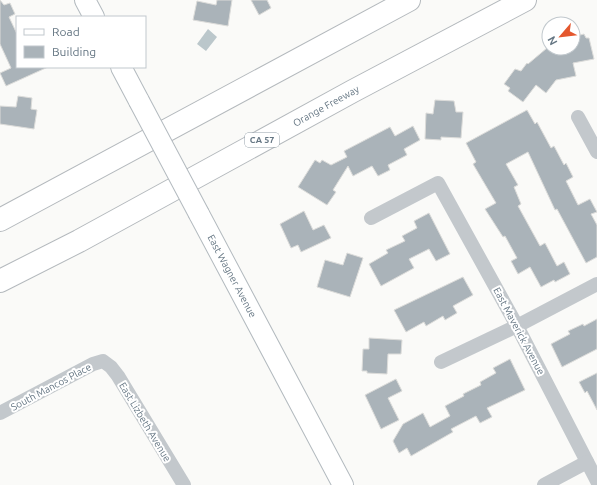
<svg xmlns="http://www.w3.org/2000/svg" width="597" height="485" viewBox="0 0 597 485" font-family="Ubuntu,sans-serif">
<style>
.water{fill:#bbc7cb}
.building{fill:#aab3b9;stroke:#dcdcda}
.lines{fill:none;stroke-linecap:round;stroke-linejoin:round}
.secondary-casing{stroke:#b3babf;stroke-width:22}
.highway-casing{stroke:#b4b9bd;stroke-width:24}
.street{stroke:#c3c8cc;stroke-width:14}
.secondary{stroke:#fff;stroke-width:20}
.highway{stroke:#fff;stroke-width:22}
.secondary-bridge-casing{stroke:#b3babf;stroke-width:22;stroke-linecap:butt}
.secondary-bridge{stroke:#fff;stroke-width:20}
.labels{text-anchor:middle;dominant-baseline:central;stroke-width:4;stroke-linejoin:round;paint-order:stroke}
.shield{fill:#fff;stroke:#939fa8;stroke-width:1}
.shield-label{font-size:9px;font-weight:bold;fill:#657683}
.street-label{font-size:10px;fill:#657683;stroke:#fff}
</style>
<rect width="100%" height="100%" fill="#fafaf8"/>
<polygon class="water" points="208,29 217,37 206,51 197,44"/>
<g class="building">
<polygon points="0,0 4,5 10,3 15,14 9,17 17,34 17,67 48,67 6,86 0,73 11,68 0,44"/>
<polygon points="217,0 232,0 228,26 193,20 197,1 216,5"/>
<polygon points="251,0 267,0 271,8 259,15"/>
<polygon points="584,34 586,38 589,38 594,59 573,63 576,76 556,80 546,93 536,85 523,102 508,91 510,88 504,84 515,69 521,71 527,63 528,64 547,48 573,48 573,37"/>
<polygon points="18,96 32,98 31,109 37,110 34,129 0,124 0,106 16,107"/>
<polygon points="435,100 454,101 456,112 463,112 461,138 441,137 441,140 425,139 426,113 433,114"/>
<polygon points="527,110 535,124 537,122 551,148 554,146 564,165 566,163 573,177 566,181 578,205 590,199 597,212 591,214 597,225 597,257 586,263 557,209 555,210 528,152 506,164 518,185 514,187 521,204 518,206 540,246 545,243 557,266 564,262 570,274 555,282 554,280 541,287 530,267 518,274 511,261 517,258 505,236 503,237 485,209 496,203 473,164 476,162 466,143"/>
<polygon points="413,126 420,140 404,149 407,155 388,165 390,170 378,176 372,166 353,176 348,166 333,190 336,192 327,205 298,187 315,160 320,163 322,160 331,165 347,157 344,151 390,127 395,136"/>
<polygon points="304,211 313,230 324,225 331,238 301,252 298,245 291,248 280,224"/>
<polygon points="429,213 450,254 436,261 429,249 409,259 414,268 381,286 369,264 388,253 386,250 405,241 402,236 417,228 414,221"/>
<polygon points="347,253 363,258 350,297 317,287 325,260 343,265"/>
<polygon points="463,277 473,295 453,306 457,313 445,320 443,316 426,326 424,322 406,332 394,310"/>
<polygon points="597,319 597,349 562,367 551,344 570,334 568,331 583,324 584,326"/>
<polygon points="369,338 402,340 401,354 388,354 387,374 367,373 367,371 362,371 363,349 369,349"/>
<polygon points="510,359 525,390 487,408 492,417 480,423 476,416 451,429 453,432 411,456 407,448 399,453 393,441 403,424 423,413 430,427 450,416 445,406 464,396 463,394 481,385 480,382 496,373 493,368"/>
<polygon points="597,373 597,410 587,391 585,393 579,382"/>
<polygon points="396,379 402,391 388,398 399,420 381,429 365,395"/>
</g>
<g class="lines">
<defs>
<g id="secondary">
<polyline points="85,0 94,17"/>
<polyline points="121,67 139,101"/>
<polyline points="199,214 343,485"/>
</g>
<g id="highway">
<polyline points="0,220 409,0"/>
<polyline points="0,281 79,241 353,91 525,0"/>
</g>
</defs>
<use href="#secondary" class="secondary-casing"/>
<use href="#highway" class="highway-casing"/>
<g class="street">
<polyline points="578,117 597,152"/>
<polyline points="371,218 438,183 517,326 597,481"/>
<polyline points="441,362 517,326 597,284"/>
<polyline points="0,413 93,364 103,361 111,367 118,376 184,485"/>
<polyline points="544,485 587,462"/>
</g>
<use href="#secondary" class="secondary"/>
<use href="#highway" class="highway"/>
<defs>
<polyline id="secondary-bridge" points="139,101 199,214"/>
</defs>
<use href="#secondary-bridge" class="secondary-bridge-casing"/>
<use href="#secondary-bridge" class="secondary-bridge"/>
</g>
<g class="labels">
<rect class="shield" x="245" y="133" width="34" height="14" rx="3"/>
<g class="shield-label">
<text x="262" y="140">CA 57</text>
</g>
<g class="street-label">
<text transform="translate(326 106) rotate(-29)">Orange Freeway</text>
<text transform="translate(232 276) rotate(62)">East Wagner Avenue</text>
<text transform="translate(519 331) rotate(62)">East Maverick Avenue</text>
<text transform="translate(51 387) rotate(-28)">South Mancos Place</text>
<text transform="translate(145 422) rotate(59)">East Lizbeth Avenue</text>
</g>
</g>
<rect x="16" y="16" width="130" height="52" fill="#ffffff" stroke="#c1c8cd"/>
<rect x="24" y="29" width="20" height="6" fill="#ffffff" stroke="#c1c8cd"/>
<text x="52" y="36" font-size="12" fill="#657683">Road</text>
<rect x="24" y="46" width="20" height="12" fill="#aab3b9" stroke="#c1c8cd"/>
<text x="52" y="56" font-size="12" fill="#657683">Building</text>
<g transform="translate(561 36) rotate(242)"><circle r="19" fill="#ffffff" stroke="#c1c8cd"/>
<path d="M0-3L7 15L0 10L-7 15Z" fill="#e4572e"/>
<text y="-6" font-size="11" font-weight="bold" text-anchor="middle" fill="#657683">N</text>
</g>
</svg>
